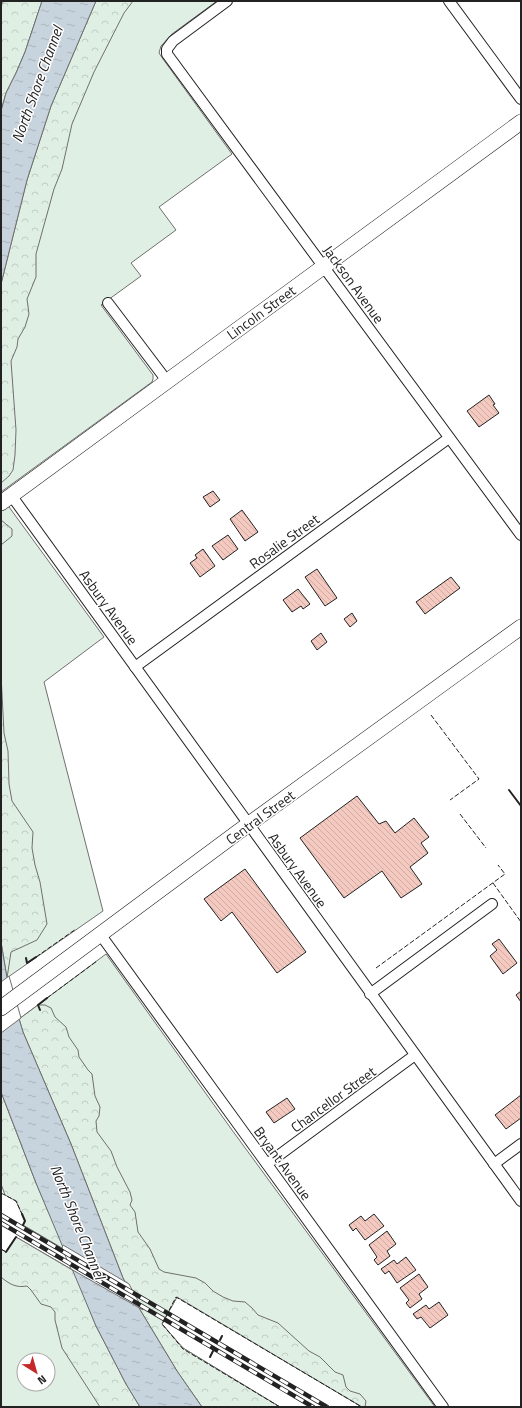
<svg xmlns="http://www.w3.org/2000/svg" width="522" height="1408" viewBox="0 0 522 1408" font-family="'Titillium Web',sans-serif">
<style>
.green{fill:#e0efe3;stroke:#6f6f6f;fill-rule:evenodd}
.forest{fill:url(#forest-crowns);stroke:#6f6f6f}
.water{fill:url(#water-ripples);stroke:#6f6f6f}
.pier{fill:#fff;stroke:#6f6f6f}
.building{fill:url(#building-back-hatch);stroke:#222}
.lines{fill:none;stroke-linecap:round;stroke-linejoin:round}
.street-casing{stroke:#222;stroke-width:12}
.secondary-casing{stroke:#222;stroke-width:16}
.street{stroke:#fff;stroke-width:10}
.secondary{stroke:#fff;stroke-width:15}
.rail-casing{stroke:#222;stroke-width:4.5}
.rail{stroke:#fff;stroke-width:3;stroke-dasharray:9;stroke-linecap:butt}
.fence{stroke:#222;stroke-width:1;stroke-dasharray:5 2;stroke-linecap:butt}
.wall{stroke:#222;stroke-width:2}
.labels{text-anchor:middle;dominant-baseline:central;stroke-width:3;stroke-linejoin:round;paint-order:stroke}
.street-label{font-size:14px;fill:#222;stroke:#fff}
.water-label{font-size:15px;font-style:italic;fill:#222;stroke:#fff}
</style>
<defs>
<pattern id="forest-crowns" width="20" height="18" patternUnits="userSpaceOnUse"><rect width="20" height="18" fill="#e0efe3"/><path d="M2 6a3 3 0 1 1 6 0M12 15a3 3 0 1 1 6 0" fill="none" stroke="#c0cdc2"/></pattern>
<pattern id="water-ripples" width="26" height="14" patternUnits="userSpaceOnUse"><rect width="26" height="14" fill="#c7d3dd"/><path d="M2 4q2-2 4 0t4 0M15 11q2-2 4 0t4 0" fill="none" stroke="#abb5bd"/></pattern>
<pattern id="building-back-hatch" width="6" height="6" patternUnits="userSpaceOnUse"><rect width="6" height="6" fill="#f3c9c0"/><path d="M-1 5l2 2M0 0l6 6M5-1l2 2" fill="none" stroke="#d0aca5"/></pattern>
</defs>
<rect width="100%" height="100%" fill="#fff"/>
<g class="green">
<polygon points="1,1 217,1 172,34 161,46 159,53 163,59 232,154 159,207 176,230 131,263 141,276 101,305 153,375 153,379 152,382 1,492"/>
<polygon points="1,496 104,637 44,682 103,911 1,982"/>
<path d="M106,954l126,176 203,277h-73l-185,-110 -15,27 21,24 97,59h-279v-158l5,3 10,-15 122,71 -119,-289zM24,1360h24v24h-24z"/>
</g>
<g class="forest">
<polygon points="4,1 42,1 25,52 16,73 6,93 1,111 1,5"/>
<polygon points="96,1 133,1 124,13 94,72 72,124 62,169 54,189 36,254 36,277 27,299 29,314 25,327 18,339 17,347 11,361 16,430 15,455 13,470 9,476 1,483 1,284 27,180 51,106"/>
<polygon points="1,520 12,529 12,536 1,545"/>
<polygon points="1,674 4,733 8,751 9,784 12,801 33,832 32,848 35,865 40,882 47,924 37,940 11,952 7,978 1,942"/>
<polygon points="38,1005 45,1005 51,1008 55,1017 66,1027 69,1037 78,1050 79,1057 88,1070 92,1074 95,1096 100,1107 99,1116 96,1121 97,1132 111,1151 117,1167 130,1192 132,1200 130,1205 135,1212 138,1232 150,1249 159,1269 164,1272 196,1278 205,1283 213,1291 223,1297 233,1301 245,1302 252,1308 258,1315 278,1323 309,1351 320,1357 335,1372 343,1375 346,1387 350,1391 360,1394 366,1401 365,1407 362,1407 177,1297 162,1324 183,1348 280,1407 202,1407 177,1371 139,1308 123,1278 71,1144 23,1032 19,1019"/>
<polygon points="1,1092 36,1183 63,1245 62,1248 23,1225 25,1221 16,1201 5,1195 1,1184"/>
<path d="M16,1237l58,34 22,55 30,58 14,23h-40l-38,-59 -7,-28v-8l-4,-5 -10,-3 -10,-14 -4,-4c-11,2 -18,-2 -26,-9v-28l5,3z"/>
</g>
<g class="water">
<polygon points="42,1 96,1 51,106 27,180 1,284 1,111 6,93 16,73 25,52"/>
<polygon points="1,942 7,978 23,1032 71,1144 123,1278 139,1308 177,1371 202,1407 140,1407 126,1384 96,1326 36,1183 1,1092"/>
</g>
<g class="pier">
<polygon points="9,976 21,1018 1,1033 1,982"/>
<polygon points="63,1245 129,1284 143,1310 71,1269 62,1248"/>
</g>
<g class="building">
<polygon points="489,395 495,404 493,405 499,413 479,427 467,411"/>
<polygon points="213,491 220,500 210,507 203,497"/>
<polygon points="242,510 258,532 245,541 230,519"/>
<polygon points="228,535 238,549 223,560 212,546"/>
<polygon points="203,549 215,566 200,577 190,563 197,558 195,555"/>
<polygon points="317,569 337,598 325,606 305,577"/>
<polygon points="451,577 460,588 425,614 416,602"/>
<polygon points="298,589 310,604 303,609 301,606 292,612 283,600"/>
<polygon points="352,613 357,621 350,627 344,619"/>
<polygon points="321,633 327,642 317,650 311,641"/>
<polygon points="357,796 379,824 386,821 395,833 414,818 429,837 421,843 428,853 410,867 422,884 401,898 382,871 344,898 300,838"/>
<polygon points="245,869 306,952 277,973 232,912 221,921 204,899"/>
<polygon points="499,939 517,963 503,974 490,956 497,950 492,944"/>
<polygon points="521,991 521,1002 516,995"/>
<polygon points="521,1095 521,1118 506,1129 495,1115"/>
<polygon points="287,1098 295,1109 274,1123 266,1112"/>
<polygon points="374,1214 384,1226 365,1240 356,1228 353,1231 349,1225 361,1216 365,1221"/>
<polygon points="387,1231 396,1244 387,1251 390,1256 378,1265 374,1260 377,1257 369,1245"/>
<polygon points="406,1257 416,1270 397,1283 389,1271 385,1274 381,1269 394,1260 397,1264"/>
<polygon points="419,1274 428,1287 419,1294 422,1299 410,1308 406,1303 409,1300 400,1288"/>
<polygon points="439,1302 448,1315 430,1328 421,1317 417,1319 413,1314 426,1305 429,1309"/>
</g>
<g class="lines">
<defs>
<g id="street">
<polyline points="227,1 173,41 167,49 167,54 521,535"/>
<polyline points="449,1 521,99"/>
<polyline points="108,303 167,381"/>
<polyline points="11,495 521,1201"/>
<polyline points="135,667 449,438"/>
<polyline points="100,934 443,1407"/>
<polyline points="370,994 492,904"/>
<polyline points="267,1164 415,1055"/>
<polyline points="494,1164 521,1144"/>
</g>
<g id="secondary">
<polyline points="1,503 521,122"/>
<polyline points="1,1008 238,832 521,627"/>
</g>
</defs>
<use href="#street" class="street-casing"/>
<use href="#secondary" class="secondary-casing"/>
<use href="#street" class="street"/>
<use href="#secondary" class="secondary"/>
<defs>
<g id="rail">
<polyline points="1,1215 327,1407"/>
<polyline points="1,1223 313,1407"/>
</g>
</defs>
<use href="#rail" class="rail-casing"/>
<use href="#rail" class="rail"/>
<g class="fence">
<polyline points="431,715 479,779 450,800"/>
<polyline points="460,814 486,848"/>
<polyline points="493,883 521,922"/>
<polyline points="36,957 76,929"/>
<polyline points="376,968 505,874 498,865"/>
<polyline points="47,998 97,961"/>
<polyline points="1,1193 16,1201 22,1214"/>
<polyline points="1,1249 6,1252"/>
<polyline points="280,1407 183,1349 162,1324 176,1297 362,1407"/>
</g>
<g class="wall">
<polyline points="509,790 521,806"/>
<polyline points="26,958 27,963 36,957"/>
<polyline points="40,1010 38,1005 47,998"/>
<polyline points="22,1214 25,1221 23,1225"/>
<polyline points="6,1252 16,1237"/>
<polyline points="220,1340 222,1336"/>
<polyline points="210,1357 213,1351"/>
</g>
</g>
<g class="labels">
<g class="street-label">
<text transform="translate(354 284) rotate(54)">Jackson Avenue</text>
<text transform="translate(261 312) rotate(-36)">Lincoln Street</text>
<text transform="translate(284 541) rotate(-36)">Rosalie Street</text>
<text transform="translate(109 607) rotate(54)">Asbury Avenue</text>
<text transform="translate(260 817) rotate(-36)">Central Street</text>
<text transform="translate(298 870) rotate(54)">Asbury Avenue</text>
<text transform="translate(333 1099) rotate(-36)">Chancellor Street</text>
<text transform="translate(283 1163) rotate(54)">Bryant Avenue</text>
</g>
<g class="water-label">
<text transform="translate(37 84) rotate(-70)">North Shore Channel</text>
<text transform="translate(78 1222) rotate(68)">North Shore Channel</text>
</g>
</g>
<rect width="522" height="1408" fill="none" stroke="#222222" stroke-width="4"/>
<g transform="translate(36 1372) rotate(143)"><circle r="19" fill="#ffffff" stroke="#a7a7a7"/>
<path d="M0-3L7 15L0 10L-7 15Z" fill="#c62828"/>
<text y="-6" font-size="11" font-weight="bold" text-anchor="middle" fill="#222222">N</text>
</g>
</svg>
